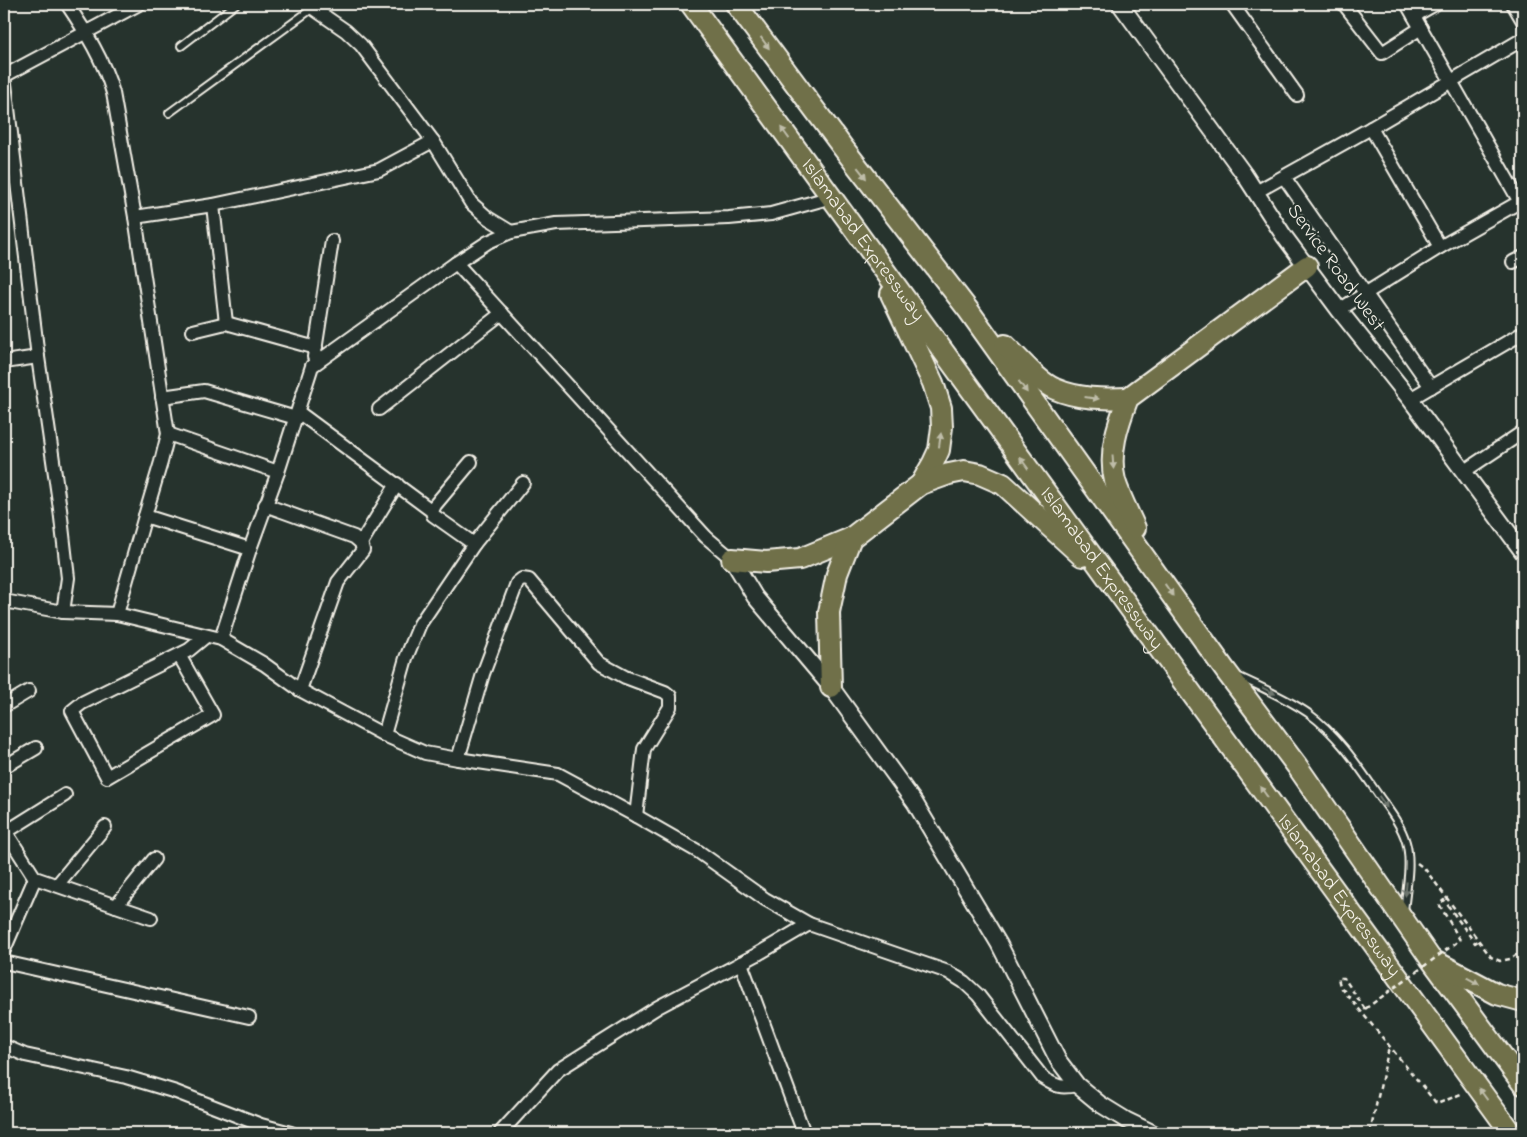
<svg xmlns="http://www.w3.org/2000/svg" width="1527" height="1137" viewBox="0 0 1527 1137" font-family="'Indie Flower',sans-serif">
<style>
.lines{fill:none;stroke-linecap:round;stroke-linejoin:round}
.service-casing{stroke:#f4f1e8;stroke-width:10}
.minor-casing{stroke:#f4f1e8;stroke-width:16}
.tertiary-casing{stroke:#f4f1e8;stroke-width:19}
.trunk-casing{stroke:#f4f1e8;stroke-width:24}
.path{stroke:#f4f1e8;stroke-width:2.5;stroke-dasharray:5 4;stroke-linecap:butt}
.service{stroke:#26332d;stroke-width:6}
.minor{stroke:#26332d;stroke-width:12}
.tertiary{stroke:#26332d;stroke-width:15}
.trunk{stroke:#6f704a;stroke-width:20}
.path-bridge{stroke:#f4f1e8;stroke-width:2.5;stroke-dasharray:5 4;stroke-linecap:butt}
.oneway{fill:#bfbda9}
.oneway2{fill:#6e766e}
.labels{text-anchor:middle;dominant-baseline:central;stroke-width:4.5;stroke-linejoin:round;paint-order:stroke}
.street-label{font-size:20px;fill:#f4f1e8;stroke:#26332d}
</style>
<rect width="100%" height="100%" fill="#26332d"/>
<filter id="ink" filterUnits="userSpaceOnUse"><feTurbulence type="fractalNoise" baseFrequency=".02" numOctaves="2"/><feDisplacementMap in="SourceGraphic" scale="10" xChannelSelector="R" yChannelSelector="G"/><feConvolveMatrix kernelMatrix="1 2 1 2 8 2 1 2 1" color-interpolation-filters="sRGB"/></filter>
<g filter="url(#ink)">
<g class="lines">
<defs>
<g id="service">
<polyline points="181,46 236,4"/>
<polyline points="169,113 313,8"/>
<path d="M1237,676c24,11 49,22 71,37 29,21 49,51 69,80 11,16 24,31 29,49 6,20 0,49 -2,69"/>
</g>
<g id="minor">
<path d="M67,4c19,28 37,57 46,89l22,124 33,217 -7,28 -16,54 -28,98"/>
<polyline points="307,4 346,31 361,45 433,141 471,203 488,218 511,232"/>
<polyline points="1232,4 1297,95"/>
<polyline points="1344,4 1382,53 1421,28"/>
<polyline points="1407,4 1520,202"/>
<polyline points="1513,4 1523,21"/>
<polyline points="1414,16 1435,4"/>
<polyline points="4,75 38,357 60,509 68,578 63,612"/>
<polyline points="4,76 139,4"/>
<polyline points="1371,128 1440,247"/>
<polyline points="1284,177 1431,387"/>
<polyline points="1256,192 1371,128 1523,39"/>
<polyline points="213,205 226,323"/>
<polyline points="135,217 213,205 379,170 433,141"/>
<polyline points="1513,262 1523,257"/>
<polyline points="456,263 706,537 732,559"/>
<polyline points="1339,310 1440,247 1523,200"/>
<polyline points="193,331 226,323 316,348"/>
<polyline points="314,357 332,241"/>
<polyline points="4,362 38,357"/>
<polyline points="162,397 204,391 296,418"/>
<polyline points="1410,399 1523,333"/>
<polyline points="379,409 502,313"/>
<polyline points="298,412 432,511 433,515 474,544"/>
<polyline points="168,434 278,472"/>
<polyline points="1463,472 1523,432"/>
<polyline points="265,505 354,537 361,543 363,550 338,582 300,690"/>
<polyline points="432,511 435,505 471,462"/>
<polyline points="145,516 250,549"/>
<polyline points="361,543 397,484"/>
<path d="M4,601l59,11 54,2 104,25 43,25 36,26 84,45 41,18 33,6 100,15 78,42 63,36 66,47 44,25 139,48 16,10 14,13 65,83c14,9 18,10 34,7"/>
<polyline points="221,639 250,549 278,472 312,366 456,263 488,242 511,232 556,224 729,218 771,214 832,197"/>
<polyline points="179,655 213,715 107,777 72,711 82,703 189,650 206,636"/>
<polyline points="4,706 29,691"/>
<polyline points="384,735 406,658 420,624 474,544 523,483"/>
<polyline points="458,759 483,674 517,583 522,579 529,580 599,663 625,677 665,692 670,696 670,707 644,749 636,816"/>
<polyline points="4,767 36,748"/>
<polyline points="4,829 35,878 151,918"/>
<polyline points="6,832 65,795"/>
<polyline points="57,885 105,827"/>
<polyline points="116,906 154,859"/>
<polyline points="4,950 35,878"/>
<polyline points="4,962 249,1017"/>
<polyline points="741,963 804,1133"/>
<polyline points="4,1046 25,1055 126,1077 176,1092 261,1125 291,1133"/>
<polyline points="500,1133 558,1070 658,1007 756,955 809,924"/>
</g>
<g id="tertiary">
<polyline points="1120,4 1244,174 1284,236 1339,310 1410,399 1523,552"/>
<polyline points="732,559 755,597 831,687 915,803 999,944 1058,1060 1077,1085 1100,1104 1126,1120 1153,1133"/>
</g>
<g id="trunk">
<path id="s1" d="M691,4l820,1129"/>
<polyline points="736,4 844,149 969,311 1225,670 1297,766 1430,958 1523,1084"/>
<polyline points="891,294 933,383 941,408 942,427 939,450 933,463 921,484"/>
<path d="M1005,345c14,13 32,36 50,44 23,10 48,10 73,9"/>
<path d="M1135,528c-7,-16 -15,-31 -20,-47 -7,-28 3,-57 13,-83l179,-132"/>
<polyline points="732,559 766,562 800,559 851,538"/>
<polyline points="831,687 829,612 837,574 851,538 921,484 949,474 964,471 980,474 1003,484 1082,556"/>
<polyline points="1436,962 1497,994 1523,1001"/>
</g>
</defs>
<use href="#service" class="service-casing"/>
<use href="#minor" class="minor-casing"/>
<use href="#tertiary" class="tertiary-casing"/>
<use href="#trunk" class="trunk-casing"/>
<g class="path">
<polyline points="1417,863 1425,869 1491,957 1500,961 1510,959 1523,950"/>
<polyline points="1460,940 1439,904 1444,900 1475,943 1478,941"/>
<polyline points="1365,1009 1344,978 1338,978 1340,986 1437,1104 1463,1093"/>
<polyline points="1370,1133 1389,1047"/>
</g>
<use href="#service" class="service"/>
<use href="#minor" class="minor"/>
<use href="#tertiary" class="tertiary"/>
<use href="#trunk" class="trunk"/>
<polyline class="path-bridge" points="1365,1009 1460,940"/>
</g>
<defs><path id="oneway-solid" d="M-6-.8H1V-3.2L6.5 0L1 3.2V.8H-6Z" transform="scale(1.25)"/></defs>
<g class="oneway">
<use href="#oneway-solid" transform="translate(765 43) rotate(54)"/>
<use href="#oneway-solid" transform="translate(785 133) rotate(-126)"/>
<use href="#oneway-solid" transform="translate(862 173) rotate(52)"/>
<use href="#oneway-solid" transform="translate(1023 387) rotate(54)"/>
<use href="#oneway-solid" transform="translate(1092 398) rotate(7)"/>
<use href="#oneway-solid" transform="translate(940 440) rotate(-82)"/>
<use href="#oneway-solid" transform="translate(1113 462) rotate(86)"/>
<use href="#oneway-solid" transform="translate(1024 463) rotate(-126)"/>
<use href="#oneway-solid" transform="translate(1169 590) rotate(55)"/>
<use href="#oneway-solid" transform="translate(1264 792) rotate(-126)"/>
<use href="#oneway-solid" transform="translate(1473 981) rotate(28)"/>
<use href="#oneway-solid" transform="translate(1483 1094) rotate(-126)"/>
</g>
<g class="oneway2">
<use href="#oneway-solid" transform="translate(1269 691) rotate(26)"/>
<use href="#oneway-solid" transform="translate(1383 802) rotate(55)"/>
<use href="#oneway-solid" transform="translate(1406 889) rotate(95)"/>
</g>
</g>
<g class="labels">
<g class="street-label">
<text stroke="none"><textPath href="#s1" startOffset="292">Islamabad Expressway</textPath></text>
<text transform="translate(1335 268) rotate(54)">Service Road West</text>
<text stroke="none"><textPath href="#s1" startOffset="698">Islamabad Expressway</textPath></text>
<text stroke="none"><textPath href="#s1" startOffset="1102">Islamabad Expressway</textPath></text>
</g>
</g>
<rect width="1527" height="1137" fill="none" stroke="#26332d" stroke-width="20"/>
<rect x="10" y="10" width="1507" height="1117" fill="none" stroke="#f4f1e8" stroke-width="2" filter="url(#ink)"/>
</svg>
